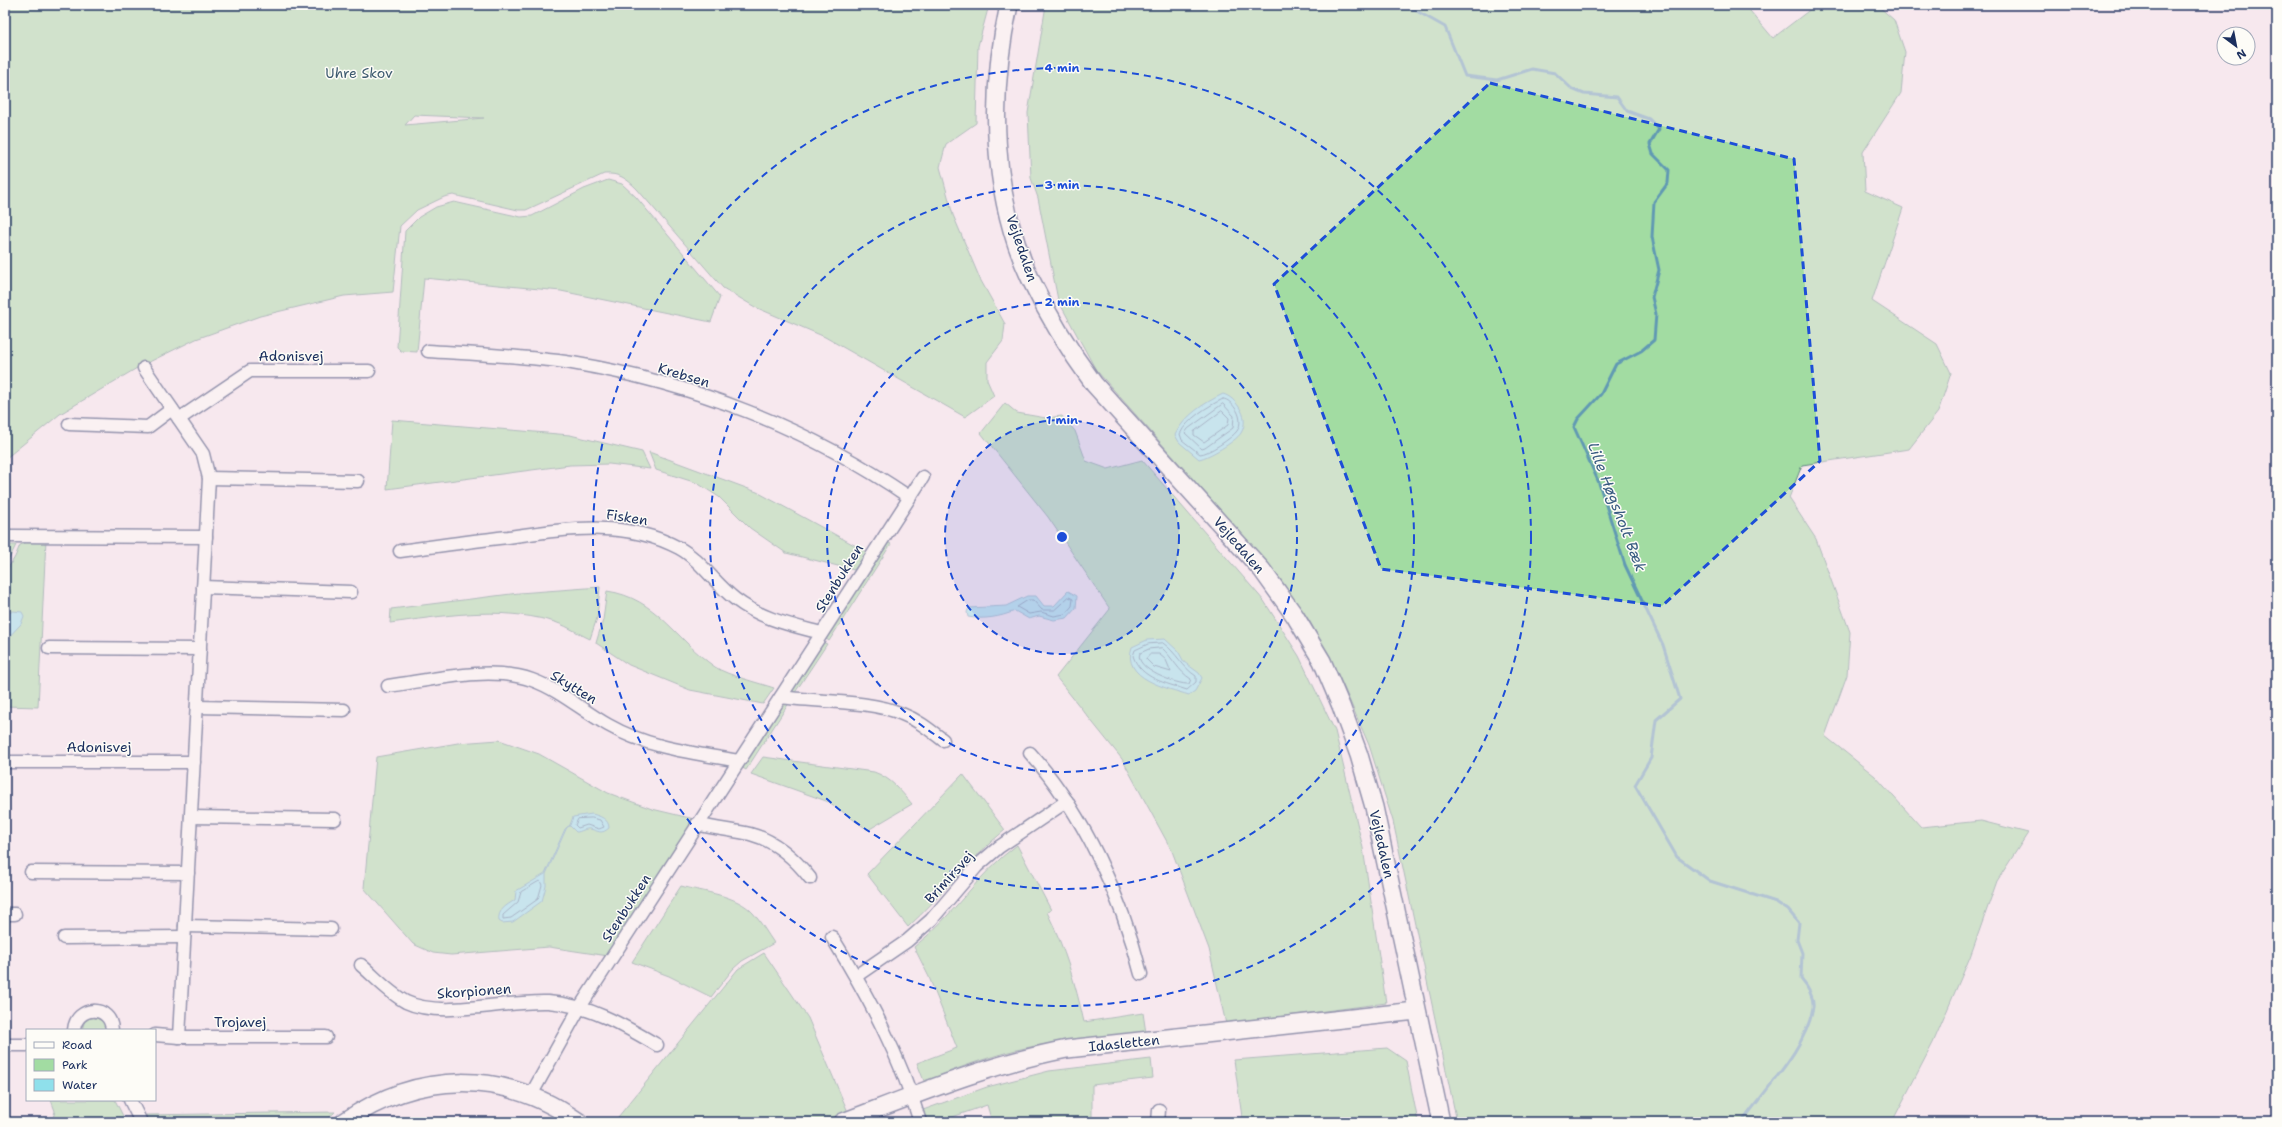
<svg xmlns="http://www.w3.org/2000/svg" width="2282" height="1127" viewBox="0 0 2282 1127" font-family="'Shantell Sans',sans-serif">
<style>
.green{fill:#a2dca2;stroke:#5e8680;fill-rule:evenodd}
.water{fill:#8fe0eb;stroke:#6199b3}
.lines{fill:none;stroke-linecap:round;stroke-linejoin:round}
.shore{stroke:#497696;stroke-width:1}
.stream{stroke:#6199b3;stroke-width:3}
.street-casing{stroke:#1b2f5e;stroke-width:15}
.secondary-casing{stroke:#1b2f5e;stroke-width:20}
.street{stroke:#fdfcf7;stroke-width:12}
.secondary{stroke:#fdfcf7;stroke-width:17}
.marked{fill:none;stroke:#1d4ed8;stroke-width:3;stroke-dasharray:8 5;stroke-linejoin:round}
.ring{fill:none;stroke:#1d4ed8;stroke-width:2;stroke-dasharray:7 5}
.labels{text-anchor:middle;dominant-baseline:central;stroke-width:3;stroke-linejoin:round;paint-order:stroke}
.park-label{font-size:14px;fill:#3d5a6f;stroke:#fdfcf7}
.street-label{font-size:14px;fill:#1b2f5e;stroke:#fdfcf7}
.water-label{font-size:15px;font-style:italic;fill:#385b81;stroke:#fdfcf7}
.centre{fill:#1d4ed8;stroke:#fdfcf7;stroke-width:2}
.ring-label{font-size:12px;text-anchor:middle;font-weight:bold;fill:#1d4ed8;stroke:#fdfcf7;stroke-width:3;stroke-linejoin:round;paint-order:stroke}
</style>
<rect width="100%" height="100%" fill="#f7e8ee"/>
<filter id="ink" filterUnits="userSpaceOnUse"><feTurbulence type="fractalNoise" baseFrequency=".025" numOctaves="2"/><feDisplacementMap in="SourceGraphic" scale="8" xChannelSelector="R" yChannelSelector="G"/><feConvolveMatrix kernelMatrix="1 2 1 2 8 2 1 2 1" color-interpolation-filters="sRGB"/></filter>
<g filter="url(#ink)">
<g class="green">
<path d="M5,5h984l-11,41 -2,77 -30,21 -6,23 13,48 27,64 25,45 -2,17 -16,21v18l7,16 -29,21 -140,-80 -70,-30 -32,-19 -86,-99c-11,-11 -18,-16 -33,-15l-78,36h-8l-65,-15 -9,2 -27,13 -17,16 -7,66 -49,4 -84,20 -64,23 -59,29 -77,46 -55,45zM414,115l70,3 -79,7z"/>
<polygon points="1046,5 1745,5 1773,38 1816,5 1877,5 1894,20 1905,52 1901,93 1863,152 1865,191 1903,208 1872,301 1937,344 1951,373 1938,412 1909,449 1802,465 1789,498 1816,539 1850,632 1847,675 1825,736 1875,776 1921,827 1981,821 2028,833 1997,881 1970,957 1933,1043 1892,1122 1457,1122 1393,821 1369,745 1342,683 1309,620 1274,570 1096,370 1058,300 1038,198 1031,178 1028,113"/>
<polygon points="608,180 622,184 636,197 720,297 711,322 561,291 424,278 417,352 401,351 397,347 405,231 419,217 436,207 454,202 521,217 532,216 584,189"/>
<polygon points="1005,403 1017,413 1046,418 1062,416 1075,431 1086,461 1108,469 1142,460 1264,601 1299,656 1335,731 1363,848 1386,1003 1226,1024 1209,949 1172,851 1122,759 1056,677 1110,609 1048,517 981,433"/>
<polygon points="392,420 570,435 642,452 650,469 609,464 570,465 387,489"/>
<polygon points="649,452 757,492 867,552 854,570 786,553 750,528 719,497 697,483 656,470"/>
<polygon points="23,539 46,539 38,707 5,706 5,573 15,557 20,545 23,544"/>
<polygon points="887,542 891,544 829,641 825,638"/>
<polygon points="5,545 16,545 5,567"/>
<path d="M600,587l-3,31 -7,21c-13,-6 -26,-15 -39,-18 -54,-15 -108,-5 -161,2l1,-14 128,-16z"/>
<path d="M607,591c50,7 69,49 108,76 12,8 44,16 59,21l-11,16 -73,-14 -61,-25 -33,-22 7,-23z"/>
<polygon points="822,642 827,644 794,694 790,692"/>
<polygon points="782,703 789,703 746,770 741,767"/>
<polygon points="499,740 539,754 608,793 652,809 694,819 608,956 549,947 451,955 433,953 413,944 364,888 376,757 458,743"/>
<path d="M763,757l111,15c17,6 26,18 38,32l-44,26 -39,-28 -78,-28z"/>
<path d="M963,774l42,56c-36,29 -63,66 -97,97l-41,-53z"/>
<path d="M1017,845l34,65 -4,2c18,37 28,70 37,110l59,-9 3,20c-43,5 -88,7 -130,17 -32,8 -62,20 -92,31l-7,-18 40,-15 -28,-71 -15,-30c39,-30 63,-73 103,-102z"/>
<path d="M681,886c22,6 56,9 72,27 8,9 14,20 21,30l-32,18 -9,8 -22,28 -42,-21 -37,-14z"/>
<polygon points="764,953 808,1018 848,1112 822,1122 614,1122 738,969"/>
<polygon points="96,1016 103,1020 106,1030 82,1030 85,1020"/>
<polygon points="1387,1048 1406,1061 1418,1122 1241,1122 1242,1117 1234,1060"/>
<polygon points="1151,1059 1153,1078 1092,1085 1092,1122 992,1122 987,1105 938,1122 928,1122 923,1110 987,1087 1049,1071"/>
<polygon points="51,1100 115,1100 126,1122 52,1122 55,1111"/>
<polygon points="335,1112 324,1122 149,1122 146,1115"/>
</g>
<g class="water">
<path d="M1223,394c7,2 12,7 16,13 6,8 7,18 2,26 -6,9 -32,24 -42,26l-20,-17 -4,-7c9,-19 29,-32 48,-41z"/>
<path d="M1068,591l9,5 -1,12 -9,10 -13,2 -15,-4 -10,3 -14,-8c-15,6 -31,9 -47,6l-1,-5 2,-4 37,-2 21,-10h9l8,10h10z"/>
<polygon points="13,611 22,612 24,616 21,624 5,641 5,615"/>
<path d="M1165,639l13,12 6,11 15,11 3,5 -7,13 -6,4c-22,-7 -68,-16 -57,-48l15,-7z"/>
<path d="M592,814c8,2 17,5 17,14 -8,7 -10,3 -19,1 -5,-1 -9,3 -14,3l-6,-6 -3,1 -21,47v12l-4,15 -29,21 -11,1 -3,-2c-2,-11 8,-16 16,-21l1,-9 29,-17 20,-45 5,-4 3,-8z"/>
</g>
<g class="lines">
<g class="shore">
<path d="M1223,399c5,0 9,5 12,9 5,6 7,16 2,23 -5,7 -29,23 -37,23l-18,-14 -2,-6c7,-15 28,-28 43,-35z"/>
<polygon points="1223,404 1234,416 1233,428 1205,448 1202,449 1185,433 1188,429"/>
<polygon points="1222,411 1229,418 1228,425 1204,442 1194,435 1194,432"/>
<polygon points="1069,597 1073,599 1072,606 1065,614 1054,616 1041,612 1029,614 1017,607 1028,600 1033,600 1042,610 1054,610"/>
<path d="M1163,643c14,10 19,24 33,33v6l-9,8c-21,-7 -46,-11 -54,-34l2,-6 13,-6z"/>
<path d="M1162,648c11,10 16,23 29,31l-2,5c-11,1 -56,-15 -49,-31l9,-4z"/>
<polygon points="1151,654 1159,654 1166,660 1171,672 1154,667 1146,659"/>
<polygon points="592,818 600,820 604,827 599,829 587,825 578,828 575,825 578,819"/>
<polygon points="540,881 542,885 538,899 511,918 503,919 503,915 518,902 521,892"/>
</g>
<path class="stream" d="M1406,5l39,22 20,49 32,4 35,-11 23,4 17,16 12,5 33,3 10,14 22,8 10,10 -9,15 3,10 16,16 -1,13 -14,19 -2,35 7,33 -7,27 4,17 -2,26 -13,11 -25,13 -15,30 -23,25 -4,8 25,56 26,82 38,80 17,54 -24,21 -5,38 -16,27 42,72 33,24 66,21 12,8 11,13 -2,17 5,13 -1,26c6,7 13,18 12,28 -6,41 -48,82 -71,115"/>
<defs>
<g id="street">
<path d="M428,351c48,3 97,5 144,12 120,20 237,65 337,134"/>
<polyline points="144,368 203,454 209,478 179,1037"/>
<polyline points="179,419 250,371 369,371"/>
<polyline points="69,424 148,427 172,409"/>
<polyline points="209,478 358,481"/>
<polyline points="10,536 206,537"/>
<path d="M400,551c36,-5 72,-10 108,-14 58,-8 117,-18 171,11 22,12 36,36 56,51 26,20 56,26 86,34"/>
<polyline points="203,587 351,592"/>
<polyline points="49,648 200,649"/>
<path d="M388,686c44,-6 102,-21 144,-6 28,10 51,31 76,45 40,23 86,28 131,36"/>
<path d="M781,697c34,5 90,3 121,17 16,6 28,16 41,26"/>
<polyline points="197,707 344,710"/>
<path d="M1030,753c53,59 92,145 111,221"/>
<polyline points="5,762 194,762"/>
<polyline points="191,817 335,819"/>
<path d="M697,824c18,5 36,6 53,10 24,6 45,25 60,44"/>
<polyline points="31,872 188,873"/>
<polyline points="5,914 15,914"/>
<polyline points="185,926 331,929"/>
<path d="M832,937c36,59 68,118 88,185"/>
<polyline points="64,938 184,937"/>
<path d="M361,965c15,13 28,28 45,37 35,17 101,-2 142,0 41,3 75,23 109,43"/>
<polyline points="856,976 907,941 931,920 977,866 999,847 1067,801"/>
<path d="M74,1030c2,-25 37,-26 38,0"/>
<polyline points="155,1035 179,1037 326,1037"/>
<polyline points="5,1045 27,1045"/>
<polyline points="531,1095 580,1007 923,477"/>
<polyline points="130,1100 141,1122"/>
<polyline points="1158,1122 1159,1110"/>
</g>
<g id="secondary">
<path d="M1009,5c-20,89 -18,189 21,273 18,38 39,72 64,106l168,186 33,46 27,45 19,45 18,49 15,52 67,315"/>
<path d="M344,1122c75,-52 160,-53 235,0"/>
<path d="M843,1122c74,-28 146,-58 224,-73l349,-38"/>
</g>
</defs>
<use href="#street" class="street-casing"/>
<use href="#secondary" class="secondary-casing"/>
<use href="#street" class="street"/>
<use href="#secondary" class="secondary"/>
</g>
</g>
<path d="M0 0H2282V1127H0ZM1490,83l304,76 26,302 -158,145 -281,-37 -107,-285z" fill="#f7e8ee" fill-opacity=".55" fill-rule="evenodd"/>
<path class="marked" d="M1490,83l304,76 26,302 -158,145 -281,-37 -107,-285z"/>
<circle cx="1062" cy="537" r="117" fill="#1d4ed8" fill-opacity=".12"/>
<g class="ring">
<circle cx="1062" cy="537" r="117"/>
<circle cx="1062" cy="537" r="235"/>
<circle cx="1062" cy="537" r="352"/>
<circle cx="1062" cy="537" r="469"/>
</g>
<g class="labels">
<g class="park-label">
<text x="359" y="73">Uhre Skov</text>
</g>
<g class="street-label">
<text transform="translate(1022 248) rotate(71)">Vejledalen</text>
<text x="291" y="356">Adonisvej</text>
<text transform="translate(684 375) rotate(17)">Krebsen</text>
<text transform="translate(627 517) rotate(9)">Fisken</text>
<text transform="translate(1239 545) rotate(49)">Vejledalen</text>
<text transform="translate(839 578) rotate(-58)">Stenbukken</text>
<text transform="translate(574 687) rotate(31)">Skytten</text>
<text x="99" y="747">Adonisvej</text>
<text transform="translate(1382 844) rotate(77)">Vejledalen</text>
<text transform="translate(949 877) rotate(-48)">Brimirsvej</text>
<text transform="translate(626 908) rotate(-57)">Stenbukken</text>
<text transform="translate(474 991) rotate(-4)">Skorpionen</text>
<text x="240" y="1022">Trojavej</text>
<text transform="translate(1124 1043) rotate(-6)">Idasletten</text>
</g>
<g class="water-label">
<text transform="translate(1617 507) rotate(69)">Lille Høgsholt Bæk</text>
</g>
</g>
<circle cx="1062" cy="537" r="6" class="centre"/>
<g class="ring-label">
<text x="1062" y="72">4 min</text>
<text x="1062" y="189">3 min</text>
<text x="1062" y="306">2 min</text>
<text x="1062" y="424">1 min</text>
</g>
<rect width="2282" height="1127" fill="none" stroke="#fdfcf7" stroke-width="20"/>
<rect x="10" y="10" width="2262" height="1107" fill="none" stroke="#1b2f5e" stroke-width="1.5" filter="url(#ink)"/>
<rect x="26" y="1029" width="130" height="72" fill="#fdfcf7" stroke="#a3aaba"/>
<rect x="34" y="1042" width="20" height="6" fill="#fdfcf7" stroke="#a3aaba"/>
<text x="62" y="1049" font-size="12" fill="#1b2f5e">Road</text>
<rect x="34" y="1059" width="20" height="12" fill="#a2dca2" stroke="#a3aaba"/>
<text x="62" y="1069" font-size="12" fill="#1b2f5e">Park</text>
<rect x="34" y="1079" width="20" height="12" fill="#8fe0eb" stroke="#a3aaba"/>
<text x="62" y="1089" font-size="12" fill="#1b2f5e">Water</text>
<g transform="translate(2236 46) rotate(148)"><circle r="19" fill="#fdfcf7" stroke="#a3aaba"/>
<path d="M0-3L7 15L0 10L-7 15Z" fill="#1b2f5e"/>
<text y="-6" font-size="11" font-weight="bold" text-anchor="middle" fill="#1b2f5e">N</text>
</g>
</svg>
